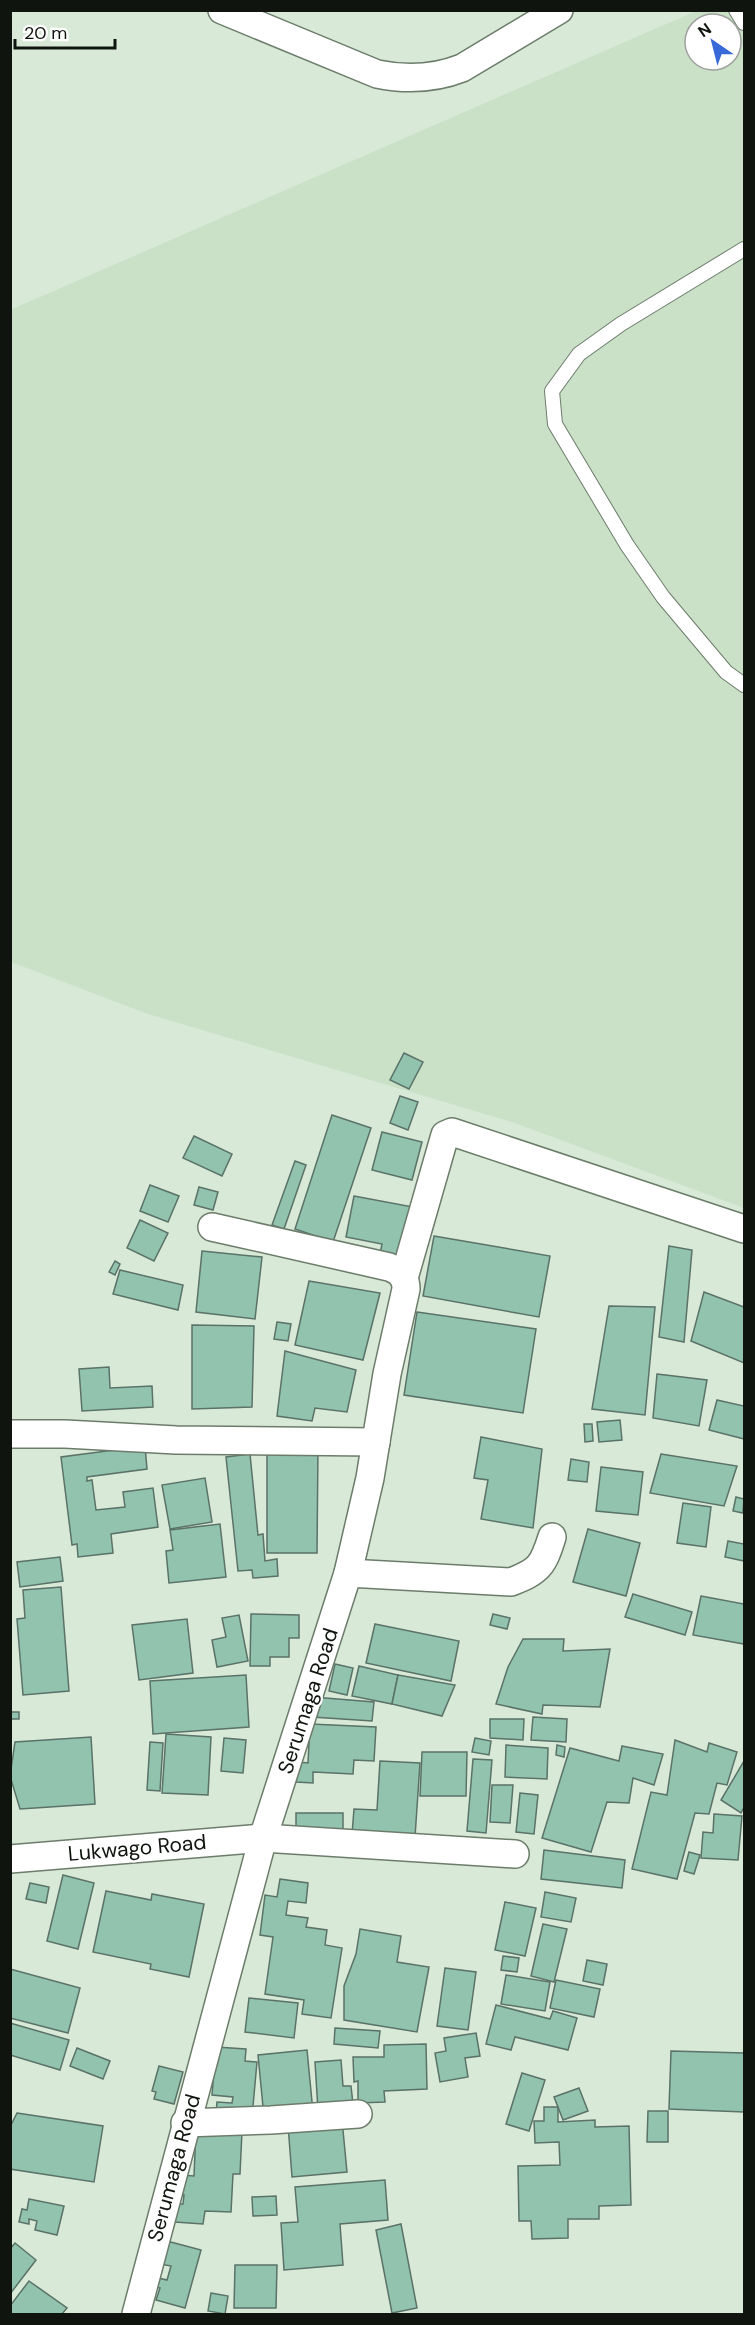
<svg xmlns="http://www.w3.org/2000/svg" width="755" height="2325" viewBox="0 0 755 2325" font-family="'DM Sans',sans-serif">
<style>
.built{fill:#cae1c8;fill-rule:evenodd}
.building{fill:#92c3af;stroke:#5a7268;stroke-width:1.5}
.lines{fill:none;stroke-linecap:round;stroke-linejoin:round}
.lane-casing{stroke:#6c7c6b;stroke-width:16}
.street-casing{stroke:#6c7c6b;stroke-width:30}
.lane{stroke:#fff;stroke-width:14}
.street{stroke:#fff;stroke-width:27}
.labels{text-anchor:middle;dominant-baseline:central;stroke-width:4.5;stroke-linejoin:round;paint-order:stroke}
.street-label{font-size:21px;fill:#0f150e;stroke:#fff}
</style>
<rect width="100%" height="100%" fill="#d8ead7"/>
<path class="built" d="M696,11h48v1197l-232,-86 -364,-108 -137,-52 -1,-652zM695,24h36v36h-36z"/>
<g class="building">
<polygon points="404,1053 423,1062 409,1089 390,1080"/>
<polygon points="400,1096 418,1102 408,1130 390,1123"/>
<polygon points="332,1115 371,1128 333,1242 295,1229"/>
<polygon points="382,1132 422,1142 412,1180 372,1170"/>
<polygon points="194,1136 232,1154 222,1176 183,1158"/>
<polygon points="295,1161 306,1165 284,1229 272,1225"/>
<polygon points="150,1185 179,1196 168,1222 140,1211"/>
<polygon points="199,1187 218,1192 213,1210 194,1205"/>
<polygon points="354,1196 413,1207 403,1259 380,1254 382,1244 346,1237"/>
<polygon points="140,1220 168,1233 154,1261 127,1248"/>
<polygon points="434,1236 550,1256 539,1317 423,1296"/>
<polygon points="669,1246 692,1250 684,1342 659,1337"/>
<polygon points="202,1251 262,1257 255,1319 196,1312"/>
<polygon points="115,1261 120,1264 115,1275 109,1272"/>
<polygon points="120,1270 183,1285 178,1310 113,1294"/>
<polygon points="309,1281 380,1293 363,1360 295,1345"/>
<polygon points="704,1292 744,1307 744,1363 691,1341"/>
<polygon points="609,1306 655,1307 645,1415 592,1409"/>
<polygon points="417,1312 536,1329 523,1413 404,1395"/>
<polygon points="277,1322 291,1324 288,1341 274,1339"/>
<polygon points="192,1325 254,1326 252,1407 192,1409"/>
<polygon points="285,1351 356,1370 347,1412 315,1408 312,1421 277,1416"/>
<polygon points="109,1367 110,1388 152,1386 153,1407 82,1411 79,1369"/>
<polygon points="657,1374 707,1380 699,1426 653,1418"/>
<polygon points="717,1400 744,1406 744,1439 709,1430"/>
<polygon points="620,1420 622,1440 599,1442 597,1422"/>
<polygon points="584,1424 592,1424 593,1441 585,1442"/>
<polygon points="481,1437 542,1449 533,1528 481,1519 488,1480 474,1478"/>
<polygon points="145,1446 147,1469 87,1477 87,1481 92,1480 96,1510 125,1507 123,1492 153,1488 158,1527 111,1534 113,1553 78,1557 77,1544 72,1545 61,1457"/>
<polygon points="267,1447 318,1447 317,1553 267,1553"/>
<polygon points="250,1454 258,1535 263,1534 265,1561 277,1559 278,1576 253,1578 252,1570 238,1571 226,1457"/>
<polygon points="661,1454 737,1466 724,1506 650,1493"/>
<polygon points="571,1459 589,1462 587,1482 568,1480"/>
<polygon points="601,1467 643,1472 638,1515 596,1511"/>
<polygon points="205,1478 212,1522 170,1529 162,1485"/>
<polygon points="736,1497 744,1499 743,1513 733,1511"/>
<polygon points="683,1503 711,1507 706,1547 677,1543"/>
<polygon points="220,1524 226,1577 169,1583 166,1551 173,1550 170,1530"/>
<polygon points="588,1529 640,1543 626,1596 573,1582"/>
<polygon points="728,1541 744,1544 744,1561 725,1557"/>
<polygon points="60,1557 63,1581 20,1587 17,1562"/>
<polygon points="61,1587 69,1691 23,1695 17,1619 25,1618 23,1590"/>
<polygon points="633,1594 692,1612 685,1635 625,1617"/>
<polygon points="701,1596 744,1604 744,1644 693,1635"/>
<polygon points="251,1614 299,1615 299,1638 289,1638 289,1657 270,1657 270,1666 250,1666"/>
<polygon points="493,1614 510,1618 507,1629 490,1625"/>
<polygon points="239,1615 248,1661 217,1667 212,1640 226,1637 222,1618"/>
<polygon points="187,1619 193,1673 139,1680 132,1625"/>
<polygon points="375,1624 459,1641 451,1681 366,1663"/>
<polygon points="523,1639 564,1639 563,1651 610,1649 600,1707 543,1705 542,1714 496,1704 508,1667"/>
<polygon points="335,1664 353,1668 347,1695 329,1691"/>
<polygon points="359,1666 398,1675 392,1704 352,1696"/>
<polygon points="246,1675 249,1727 153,1734 150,1681"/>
<polygon points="398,1675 455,1685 442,1716 392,1704"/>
<polygon points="313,1697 374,1702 372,1721 312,1717"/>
<rect x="10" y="1712" width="9" height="7"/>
<polygon points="533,1717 567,1719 566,1742 531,1740"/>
<polygon points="490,1719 524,1719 523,1740 490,1738"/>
<polygon points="310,1724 376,1727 374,1761 354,1760 353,1774 313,1772 313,1783 296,1782 298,1762 308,1763"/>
<polygon points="166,1734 211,1737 208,1795 162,1793"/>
<polygon points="91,1737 95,1804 20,1809 10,1776 15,1742"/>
<polygon points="224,1738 246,1740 243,1773 221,1771"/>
<polygon points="475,1738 491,1741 489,1755 472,1752"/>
<polygon points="675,1740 707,1752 709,1743 737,1752 727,1785 717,1783 709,1814 695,1813 677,1879 632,1869 651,1792 667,1795"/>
<polygon points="150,1742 163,1743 160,1791 147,1790"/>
<polygon points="506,1745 548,1748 547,1779 505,1777"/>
<polygon points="557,1745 565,1747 564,1757 556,1755"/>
<polygon points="622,1746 663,1754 654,1785 633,1778 629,1803 607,1802 591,1852 542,1838 570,1748 619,1761"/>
<polygon points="422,1752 467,1752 466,1796 420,1796"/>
<polygon points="473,1759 492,1760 486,1833 467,1831"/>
<polygon points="380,1761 420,1763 415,1837 352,1834 354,1809 377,1810"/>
<polygon points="744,1761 744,1807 741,1813 721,1800"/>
<polygon points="492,1785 513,1785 510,1823 490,1822"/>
<polygon points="520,1793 538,1795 534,1834 516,1832"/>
<rect x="296" y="1813" width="47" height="21"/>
<polygon points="714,1814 742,1816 738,1860 701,1858 703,1832 713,1833"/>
<polygon points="544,1850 625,1860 622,1888 541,1879"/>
<polygon points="689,1852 700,1855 694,1874 684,1871"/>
<polygon points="63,1875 94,1883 78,1949 47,1941"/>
<polygon points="280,1879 308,1883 306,1903 288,1901 286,1915 308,1918 306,1927 327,1930 325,1945 342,1948 331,2018 302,2014 304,2000 265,1994 273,1937 260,1935 265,1895 277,1897"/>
<polygon points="30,1883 49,1887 46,1903 26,1899"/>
<polygon points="106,1891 151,1900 152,1894 204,1904 189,1977 150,1969 151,1964 93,1952"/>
<polygon points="545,1892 576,1898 571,1922 541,1917"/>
<polygon points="505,1902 536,1908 525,1956 495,1950"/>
<polygon points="543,1924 567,1929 554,1982 531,1976"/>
<polygon points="360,1929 401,1936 397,1962 429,1967 417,2032 344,2020 344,1986 356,1954"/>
<polygon points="503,1956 519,1958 517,1972 501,1970"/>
<polygon points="587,1960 607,1964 603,1985 583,1981"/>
<polygon points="445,1968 476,1972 468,2030 437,2026"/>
<polygon points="10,1969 80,1988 68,2033 10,2018"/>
<polygon points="506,1975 550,1982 545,2011 501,2004"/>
<polygon points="556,1980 600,1989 594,2017 550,2008"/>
<polygon points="249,1998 298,2003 294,2038 245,2032"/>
<polygon points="496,2005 550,2019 553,2011 577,2018 568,2050 515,2037 511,2050 486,2044"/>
<polygon points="10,2023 69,2040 60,2070 10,2055"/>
<polygon points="335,2028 380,2031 378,2048 334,2044"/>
<polygon points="476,2033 480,2056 465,2058 468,2077 440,2082 435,2053 446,2051 444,2038"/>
<polygon points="426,2044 427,2089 384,2091 385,2102 358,2103 358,2081 354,2082 353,2057 384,2057 384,2045"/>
<polygon points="216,2047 246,2049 245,2061 257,2062 252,2117 216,2114 217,2102 232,2103 233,2097 212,2095"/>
<polygon points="77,2048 110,2061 103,2079 70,2066"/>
<polygon points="307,2050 313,2112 264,2117 258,2055"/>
<polygon points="671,2051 744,2053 744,2112 669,2109"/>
<polygon points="341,2060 343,2086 351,2086 353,2104 318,2110 315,2062"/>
<polygon points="159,2066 183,2072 174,2104 154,2099 156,2092 152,2091"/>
<polygon points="522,2073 545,2080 529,2131 506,2124"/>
<polygon points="579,2088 588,2111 563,2120 554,2097"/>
<polygon points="544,2107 558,2107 558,2122 595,2120 595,2127 629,2126 631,2205 599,2206 599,2219 568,2219 568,2238 532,2239 531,2221 519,2221 518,2166 560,2165 559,2142 535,2143 534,2121 544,2121"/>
<polygon points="648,2111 668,2111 668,2142 647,2142"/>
<polygon points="17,2113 103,2126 94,2182 10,2169 10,2127"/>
<polygon points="342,2120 347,2172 292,2177 288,2125"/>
<polygon points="196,2129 242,2131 240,2174 233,2174 231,2212 205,2211 203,2224 175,2222 176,2204 183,2204 184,2195 179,2195 180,2175 194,2176"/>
<polygon points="385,2180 388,2220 340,2224 343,2265 284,2270 281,2223 298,2222 295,2187"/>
<polygon points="276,2196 277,2215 253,2216 252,2197"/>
<polygon points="29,2199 64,2206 57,2235 35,2230 37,2221 29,2219 29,2224 19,2222 22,2209 27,2210"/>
<polygon points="401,2224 417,2308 392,2313 376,2230"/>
<polygon points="167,2241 201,2250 185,2308 156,2300 160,2288 151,2286 154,2277 167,2280 171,2266 160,2264"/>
<polygon points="15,2243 36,2260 10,2294 10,2249"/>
<polygon points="235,2265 277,2265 276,2308 234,2308"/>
<polygon points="29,2281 67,2308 62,2314 10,2314 10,2306"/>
<polygon points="211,2293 228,2296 225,2314 208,2311"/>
</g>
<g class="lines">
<defs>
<g id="lane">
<polyline points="736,10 744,23"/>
<polyline points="744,249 621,324 579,354 552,391 555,424 627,545 663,597 726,672 744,685"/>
</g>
<g id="street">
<path d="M222,10l155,64c29,6 57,5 85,-6l97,-58"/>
<polyline points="404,1278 445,1135 452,1132 744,1229"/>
<polyline points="10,1434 65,1434 176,1440 376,1442"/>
<path d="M348,1573l163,9c28,-11 32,-16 41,-45"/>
<polyline points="10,1859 263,1838 515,1854"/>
<polyline points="185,2123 271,2120 358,2114"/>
<path d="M136,2314l127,-476 85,-265 22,-95 17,-104 19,-85c0,-13 -7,-18 -17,-22l-177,-40"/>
</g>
</defs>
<use href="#lane" class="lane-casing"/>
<use href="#street" class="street-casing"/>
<use href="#lane" class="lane"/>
<use href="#street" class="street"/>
</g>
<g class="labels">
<g class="street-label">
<text transform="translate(308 1701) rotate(-72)">Serumaga Road</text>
<text transform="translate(137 1848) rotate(-5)">Lukwago Road</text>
<text transform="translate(174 2168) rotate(-75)">Serumaga Road</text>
</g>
</g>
<rect width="755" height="2325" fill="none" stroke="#0f150e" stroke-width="24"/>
<g transform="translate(713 42) rotate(325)"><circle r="28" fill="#ffffff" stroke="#9fa19f" stroke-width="1.5"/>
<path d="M0-4.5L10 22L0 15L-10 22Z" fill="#3968d9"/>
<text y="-9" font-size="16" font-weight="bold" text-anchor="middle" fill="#0f150e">N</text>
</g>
<path d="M15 39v9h100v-9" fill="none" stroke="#0f150e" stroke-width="3"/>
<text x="24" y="39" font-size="18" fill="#0f150e" stroke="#ffffff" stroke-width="4.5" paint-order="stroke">20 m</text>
</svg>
